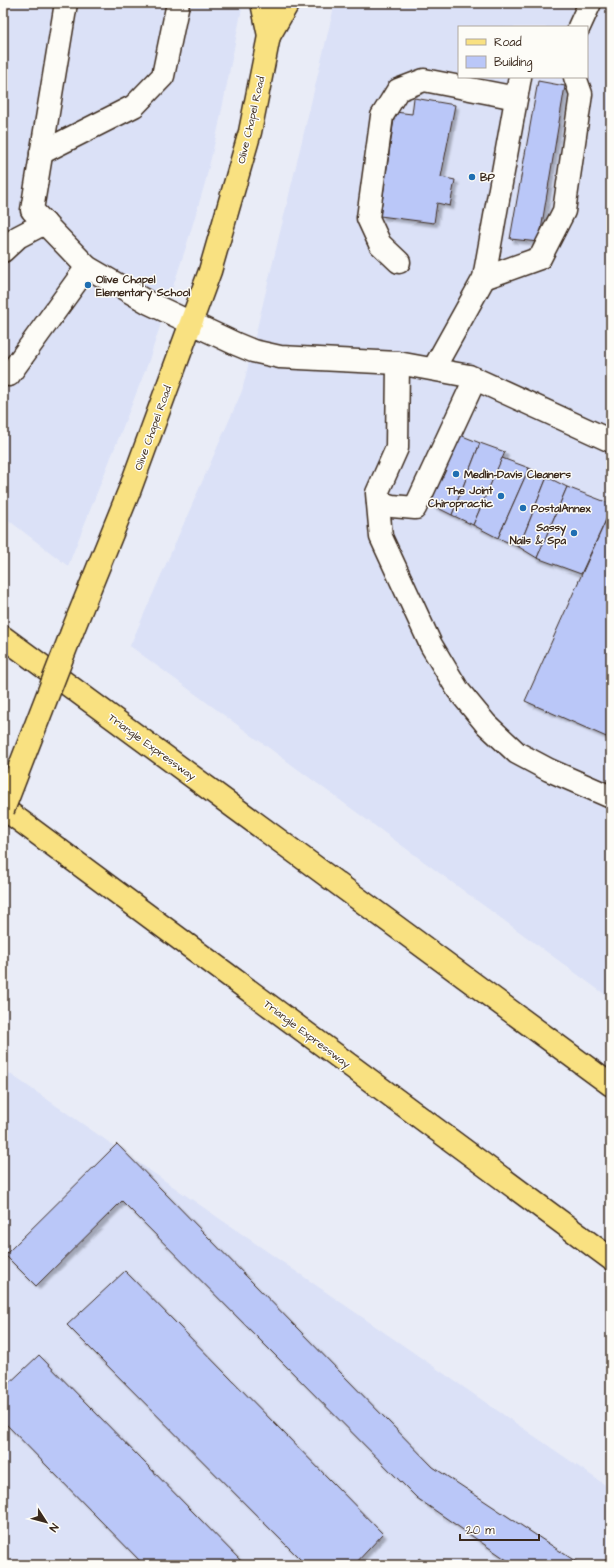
<svg xmlns="http://www.w3.org/2000/svg" width="614" height="1568" viewBox="0 0 614 1568" font-family="'Architects Daughter',sans-serif">
<style>
.built{fill:#dbe1f7;fill-rule:evenodd}
.building{fill:#bac7f8;stroke:#3b2a1e;filter:url(#shadow)}
.lines{fill:none;stroke-linecap:round;stroke-linejoin:round}
.minor-casing{stroke:#3b2a1e;stroke-width:25}
.major-casing{stroke:#3b2a1e;stroke-width:25}
.highway-casing{stroke:#3b2a1e;stroke-width:25}
.minor{stroke:#fdfcf7;stroke-width:22}
.major{stroke:#f9e181;stroke-width:22}
.highway{stroke:#f9e181;stroke-width:22}
.major-bridge-casing{stroke:#3b2a1e;stroke-width:25;stroke-linecap:butt}
.major-bridge{stroke:#f9e181;stroke-width:22}
.poi-dot{fill:#1f6fb2;stroke:#fdfcf7;stroke-width:1.5}
.labels{text-anchor:middle;dominant-baseline:central;stroke-width:3;stroke-linejoin:round;paint-order:stroke}
.street-label{font-size:11px;fill:#3b2a1e;stroke:#fdfcf7}
.poi-label{font-size:11px;font-weight:bold;fill:#3b2a1e;stroke:#fdfcf7;text-anchor:start}
</style>
<defs>
<filter id="shadow"><feDropShadow dx="3.5" dy="3.5" stdDeviation="1" flood-color="#0004"/></filter>
</defs>
<rect width="100%" height="100%" fill="#e9ecf7"/>
<filter id="ink" filterUnits="userSpaceOnUse"><feTurbulence type="fractalNoise" baseFrequency=".025" numOctaves="2"/><feDisplacementMap in="SourceGraphic" scale="8" xChannelSelector="R" yChannelSelector="G"/><feConvolveMatrix kernelMatrix="1 2 1 2 8 2 1 2 1" color-interpolation-filters="sRGB"/></filter>
<g filter="url(#ink)">
<g class="built">
<polygon points="3,3 243,3 218,129 205,183 186,247 147,366 68,566 3,516"/>
<path d="M335,3h276v996l-481,-353 112,-255zM459,27h128v50h-128z"/>
<polygon points="3,1069 611,1489 611,1565 3,1565"/>
</g>
<g class="building">
<polygon points="538,81 565,86 539,242 510,239"/>
<polygon points="414,98 455,105 441,177 455,180 450,206 437,203 434,223 380,216 395,112 412,114"/>
<polygon points="460,435 480,443 452,515 430,504"/>
<polygon points="480,443 505,452 473,525 452,515"/>
<polygon points="502,458 529,468 498,538 473,525"/>
<polygon points="529,468 547,477 519,547 498,538"/>
<polygon points="547,477 567,487 537,558 519,547"/>
<polygon points="567,487 611,504 611,509 581,574 537,558"/>
<polygon points="611,509 611,739 525,701"/>
<polygon points="117,1144 433,1467 581,1565 514,1565 417,1498 122,1201 36,1286 5,1255"/>
<polygon points="125,1271 383,1534 354,1565 306,1565 67,1325"/>
<polygon points="39,1355 245,1565 144,1565 3,1421 3,1389"/>
<polygon points="419,1558 429,1565 414,1565"/>
</g>
<g class="lines">
<defs>
<g id="minor">
<polyline points="66,3 32,210 87,267 149,303 236,344 253,351 280,357 398,363 469,376 611,441"/>
<polyline points="579,27 590,3"/>
<polyline points="41,153 134,106 163,76 178,3"/>
<polyline points="3,251 18,237 45,223"/>
<polyline points="399,262 380,244 368,218 382,116 398,90 424,80 516,98"/>
<polyline points="484,278 540,258 564,211 581,94 575,77"/>
<polyline points="398,363 397,448 377,493 381,537 431,645 458,690 486,724 517,753 549,770 611,797"/>
<polyline points="434,368 484,278 520,77"/>
<polyline points="9,375 87,267"/>
<polyline points="378,502 392,506 415,508 475,379"/>
</g>
<g id="major">
<polyline points="262,3 269,36"/>
<polyline points="72,632 130,489 210,271 250,132 269,36 288,3"/>
</g>
<g id="highway">
<polyline points="3,637 611,1085"/>
<polyline points="3,808 611,1259"/>
</g>
</defs>
<use href="#minor" class="minor-casing"/>
<use href="#major" class="major-casing"/>
<use href="#highway" class="highway-casing"/>
<use href="#minor" class="minor"/>
<use href="#major" class="major"/>
<use href="#highway" class="highway"/>
<defs>
<polyline id="major-bridge" points="3,810 72,632"/>
</defs>
<use href="#major-bridge" class="major-bridge-casing"/>
<use href="#major-bridge" class="major-bridge"/>
</g>
</g>
<g class="poi-dot">
<circle cx="472" cy="177" r="4"/>
<circle cx="88" cy="285" r="4"/>
<circle cx="456" cy="474" r="4"/>
<circle cx="501" cy="496" r="4"/>
<circle cx="523" cy="508" r="4"/>
<circle cx="574" cy="533" r="4"/>
</g>
<g class="labels">
<g class="street-label">
<text transform="translate(251 120) rotate(-77)">Olive Chapel Road</text>
<text transform="translate(153 428) rotate(-70)">Olive Chapel Road</text>
<text transform="translate(152 747) rotate(36)">Triangle Expressway</text>
<text transform="translate(307 1034) rotate(37)">Triangle Expressway</text>
</g>
<g class="poi-label">
<text x="480" y="177">BP</text>
<text x="96" y="279">Olive Chapel<tspan x="96" dy="13">Elementary School</tspan></text>
<text x="464" y="474">Medlin-Davis Cleaners</text>
<text x="493" y="490" text-anchor="end">The Joint<tspan x="493" dy="13">Chiropractic</tspan></text>
<text x="531" y="508">PostalAnnex</text>
<text x="566" y="527" text-anchor="end">Sassy<tspan x="566" dy="13">Nails &amp; Spa</tspan></text>
</g>
</g>
<rect width="614" height="1568" fill="none" stroke="#fdfcf7" stroke-width="16"/>
<rect x="8" y="8" width="598" height="1552" fill="none" stroke="#3b2a1e" stroke-width="1.5" filter="url(#ink)"/>
<rect x="458" y="26" width="130" height="52" fill="#fdfcf7" stroke="#afa8a0"/>
<rect x="466" y="39" width="20" height="6" fill="#f9e181" stroke="#afa8a0"/>
<text x="494" y="46" font-size="12" fill="#3b2a1e">Road</text>
<rect x="466" y="56" width="20" height="12" fill="#bac7f8" stroke="#afa8a0"/>
<text x="494" y="66" font-size="12" fill="#3b2a1e">Building</text>
<g transform="translate(46 1522) rotate(126)" stroke="#fdfcf7" stroke-width="3" paint-order="stroke">
<path d="M0-3L7 15L0 10L-7 15Z" fill="#3b2a1e"/>
<text y="-6" font-size="11" font-weight="bold" text-anchor="middle" fill="#3b2a1e">N</text>
</g>
<path d="M460 1534v6h79v-6" fill="none" stroke="#3b2a1e" stroke-width="2"/>
<text x="466" y="1534" font-size="12" fill="#3b2a1e" stroke="#fdfcf7" stroke-width="3" paint-order="stroke">20 m</text>
</svg>
